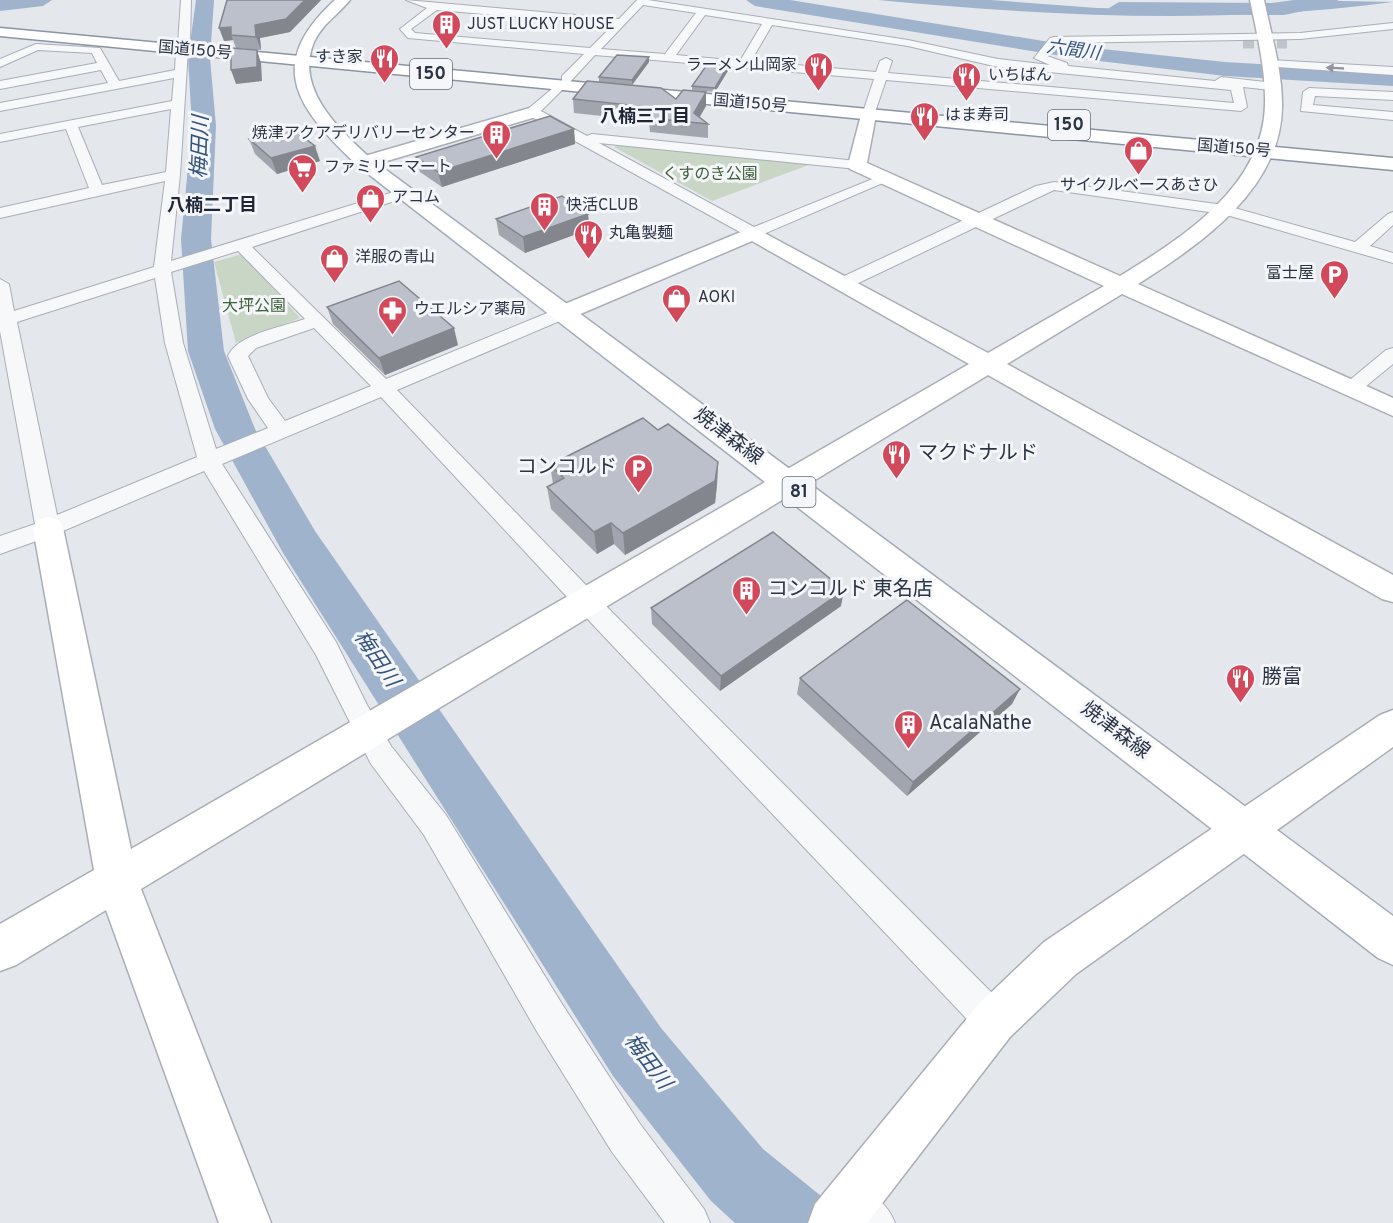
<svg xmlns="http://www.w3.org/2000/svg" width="1393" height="1223" viewBox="0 0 1393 1223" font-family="Overpass,'Noto Sans JP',sans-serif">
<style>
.green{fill:#c9d6c5}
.water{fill:#9fb4cc}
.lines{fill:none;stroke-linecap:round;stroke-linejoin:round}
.river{fill:#9fb4cc;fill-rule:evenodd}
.street-tunnel{stroke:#bfc3cb;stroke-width:11;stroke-dasharray:11 6;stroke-linecap:butt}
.street-casing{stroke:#a9aeb7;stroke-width:2}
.secondary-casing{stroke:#a9aeb7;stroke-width:3}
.primary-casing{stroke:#a3abb8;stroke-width:3}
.highway-casing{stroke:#8b94a3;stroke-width:3}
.street{fill:#f7f8fa;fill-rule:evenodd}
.secondary{fill:#fff;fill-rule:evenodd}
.primary{fill:#fff;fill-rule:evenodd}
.highway{fill:#fff;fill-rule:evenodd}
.wall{fill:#a1a5ae}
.shaded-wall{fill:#83868d}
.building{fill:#bbc0ca;stroke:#83868d;stroke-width:1.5}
.oneway{fill:#9196a0}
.labels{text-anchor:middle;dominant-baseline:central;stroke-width:6;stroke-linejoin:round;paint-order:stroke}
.far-poi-label{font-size:16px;fill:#2b3445;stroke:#f4f6f9;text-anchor:start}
.far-street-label{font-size:16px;fill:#2b3445;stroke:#f4f6f9}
.far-park-label{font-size:16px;fill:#3f6138;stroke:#f4f6f9}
.far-water-label{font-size:18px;font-style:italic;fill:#34527a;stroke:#f4f6f9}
.shield{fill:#f4f6f9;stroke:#676e7b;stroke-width:1.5}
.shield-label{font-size:18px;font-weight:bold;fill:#2b3445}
.far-neighbourhood-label{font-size:18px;font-weight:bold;fill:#1d2536;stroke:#f4f6f9}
.street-label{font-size:20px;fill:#2b3445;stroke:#f4f6f9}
.poi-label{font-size:20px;fill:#2b3445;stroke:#f4f6f9;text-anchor:start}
.water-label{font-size:21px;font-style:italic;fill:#34527a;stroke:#f4f6f9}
</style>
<rect width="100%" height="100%" fill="#e4e7ec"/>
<g class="green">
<polygon points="622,144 814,163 712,201 614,147"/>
<polygon points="242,254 300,318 236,343 214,262"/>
</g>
<path class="water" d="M878,0h113l106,8 125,2 72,-10 99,2c-171,23 -344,14 -515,-2z"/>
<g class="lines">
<g class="river">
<polygon points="0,0 52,0 43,6 0,11"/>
<polygon points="196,0 214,0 210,58 216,126 211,239 224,351 255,429 315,531 661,1028 763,1149 821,1196 833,1223 735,1223 711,1201 613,1076 283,553 215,429 188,351 181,239 192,126 188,58"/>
<polygon points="746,0 790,0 1074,46 1225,62 1393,72 1393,86 1225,76 1074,58 755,6"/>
<polygon points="1300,0 1338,0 1336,4 1284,15 1119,14 1109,8 1119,2 1284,3"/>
</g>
<polyline class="street-tunnel" points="1243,43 1287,43"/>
<defs>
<g id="street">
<polygon points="181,0 191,0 190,43 184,46 178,43"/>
<path d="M406,0l213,19 18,-19h11l260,40 90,19 52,6 -16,-7 16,-20 4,-1 246,-4 93,-10v6l-93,10 -243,4 -10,13 20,7 1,3 147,15 6,-4 54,6 2,3 -6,4 -28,-3 4,20 -6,4 -355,-31 -12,35 -6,4 -6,-4 12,-36 -279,-24 -25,27h-8v-6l22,-22 -176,-16 -8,-9 27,-21zM643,5l53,8 -31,41 -64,-5zM437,10l176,15 -23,23 -175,-15 -4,-4zM705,15l57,9 -22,37 -64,-6zM772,25l136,21 90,21 233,23 3,13 -346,-30 4,-12 -6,-3 -6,3 -4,11 -125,-11z"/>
<path d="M36,44l64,4 19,33 56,-11 1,-20 6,-3 6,3 -8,125 -9,86 229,-71h10l2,3 -2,3 -158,51 134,132 171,-70h12l3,4 -3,4 -172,73 216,223 394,395 5,13 -5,13 -13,5 -13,-5 -386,-407 -214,-230 -159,67 114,178 31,63 24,41 55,69 116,189 78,120 64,85 6,14h-45l-53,-71 -76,-122 -112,-195 -53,-71 -55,-109 -112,-184 -148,63 -56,20v-18l35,-12 -35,-193v-52l9,5 5,27 140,-44 11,-86 -165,37v-10l89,-20 -23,-59 -66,13v-8l172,-33 2,-23 -174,33v-8l108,-20 -7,-13 -101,19v-8l97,-18 -5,-10 -54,-3 -38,17v-8zM171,109l-5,63 -64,13 -24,-58zM238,251l67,68c-21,7 -69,16 -77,37l20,43 20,29 -52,21 -33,-106 -12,-71zM155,278l10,65 32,114 -140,58 -40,-193zM314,328l57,58 -86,35 -17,-23 -20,-42 8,-8z"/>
<polygon points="1268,60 1393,67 1393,75 1264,66 1264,62"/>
<polygon points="560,82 566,86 541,111 587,136 592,134 857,161 864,165 857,169 599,143 754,227 880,176 885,175 892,179 759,236 747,236 528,115 528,109"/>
<polygon points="1309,88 1393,92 1393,100 1315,96 1313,105 1393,112 1393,120 1301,111 1303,92"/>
<polygon points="1054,182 1224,205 1355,242 1388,214 1393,212 1393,225 1370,246 1393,253 1393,263 1223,214 1054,190 850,287 844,288 835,283 838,279 1036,186"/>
<polygon points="1393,348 1393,364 1359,392 1345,392 1342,388 1345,384 1386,350"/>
<path d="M849,1182c20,8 38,20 46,41h-52l-8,-7 -6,-14 6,-14z"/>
</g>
<g id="secondary">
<path d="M1250,0h14c7,34 18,69 18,104 1,84 -81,140 -144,180l255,114v18l-271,-122 -115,70 386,211v27l-11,-3 -394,-224 -847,514 130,334h-52l-113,-313 -90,55 -16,6v-47l94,-54 -61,-342 4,-8 11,-3 11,3 4,8 68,321 838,-485 -217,-123 -181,77h-16l-4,-5 4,-5 198,-81 235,126 116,-67 -254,-117 -2,-4 14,-54h12l2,4 -9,48 253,113c62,-38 143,-89 145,-171 1,-35 -8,-71 -15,-105z"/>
<polygon points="533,107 539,108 541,112 539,116 370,166 364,168 355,162 358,158"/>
<polygon points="1393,710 1393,747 1076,974 1010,1037 867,1223 808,1223 815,1204 978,1005 1044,942 1380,715"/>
</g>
<path id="primary" d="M335,0h15c-12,15 -28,24 -36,42 -20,47 26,88 56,116l1023,758v49l-15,-7 -1020,-792c-60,-57 -95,-100 -23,-166z"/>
<polygon id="highway" points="0,28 1393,158 1393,170 0,36"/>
</defs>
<use href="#street" class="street-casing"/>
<use href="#secondary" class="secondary-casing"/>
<use href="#primary" class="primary-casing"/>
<use href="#highway" class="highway-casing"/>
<use href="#street" class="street"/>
<use href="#secondary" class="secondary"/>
<use href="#primary" class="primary"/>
<use href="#highway" class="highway"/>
</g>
<g class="wall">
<polygon points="227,0 321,0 290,32 260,38 261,50 236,48 233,40 224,41"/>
<polygon points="649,62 632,85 599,82 599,77"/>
<polygon points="729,64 729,69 715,92 692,90 692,86"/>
<polygon points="706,92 706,106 700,117 708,124 708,138 650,132 649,121 574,113 573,99 676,99"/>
<polygon points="574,129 575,144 442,187 420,172 416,157"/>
<polygon points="249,139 320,161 277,174 255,154"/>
<polygon points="496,219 590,229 525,253 499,235"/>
<polygon points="327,307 458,345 385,375 333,324"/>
<polygon points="658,430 718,462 717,485 715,503 625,555 614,544 597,554 551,509 547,487 553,484 550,465"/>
<polygon points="841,606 720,691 652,624 651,608"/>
<polygon points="800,678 1012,704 907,796 797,694"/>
</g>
<g class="shaded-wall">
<polygon points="305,0 321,0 290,32 260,38 261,50 256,37 255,25"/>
<polygon points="231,27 231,35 233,40 224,41 219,28"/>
<polygon points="257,50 261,63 262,81 236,84 231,70"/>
<polygon points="649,57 649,62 632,85 632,80"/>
<polygon points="729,64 729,69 715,92 715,88"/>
<polygon points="706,92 706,106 696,122 694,113"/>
<polygon points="574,129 575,144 442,187 438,172"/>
<polygon points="315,146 320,161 277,174 271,158"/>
<polygon points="588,214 590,229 525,253 523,237"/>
<polygon points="454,328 458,345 385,375 379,358"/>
<polygon points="718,462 717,485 715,503 625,555 623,533"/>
<polygon points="611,523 614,544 597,554 594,532"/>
<polygon points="844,590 841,606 720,691 721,676"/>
<polygon points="1020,689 1012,704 907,796 913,782"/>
</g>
<g class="building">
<polygon points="227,0 305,0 286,19 255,25 256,37 231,35 231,27 219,28"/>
<polygon points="231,48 257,50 257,67 231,70"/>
<polygon points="617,55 649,57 632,80 599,77"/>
<polygon points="709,62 729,64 715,88 692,86"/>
<polygon points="587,81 661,88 676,99 683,90 706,92 694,113 708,124 649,118 657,108 573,99"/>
<polygon points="550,116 574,129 438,172 416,157"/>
<polygon points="291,128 315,146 271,158 249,139"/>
<polygon points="562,196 588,214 523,237 496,219"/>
<polygon points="399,281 454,328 379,358 327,307"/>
<polygon points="643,418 658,430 668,424 718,462 715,481 623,533 611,523 594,532 547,487 564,478 550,465"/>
<polygon points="773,532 844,590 721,676 651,608"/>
<polygon points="907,600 1020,689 913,782 800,678"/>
</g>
<defs><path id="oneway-solid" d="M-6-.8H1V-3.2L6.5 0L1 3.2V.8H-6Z" transform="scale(1.5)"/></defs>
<use class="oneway" href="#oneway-solid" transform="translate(1335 68) rotate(-177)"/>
<defs>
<symbol id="building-pin" viewBox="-11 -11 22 30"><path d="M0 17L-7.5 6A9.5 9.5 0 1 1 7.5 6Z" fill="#d1495b" stroke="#f4f6f9"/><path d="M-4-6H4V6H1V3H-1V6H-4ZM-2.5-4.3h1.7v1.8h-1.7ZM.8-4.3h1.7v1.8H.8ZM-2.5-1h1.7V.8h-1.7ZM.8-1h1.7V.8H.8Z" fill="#fff"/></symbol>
<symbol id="restaurant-pin" viewBox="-11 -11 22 30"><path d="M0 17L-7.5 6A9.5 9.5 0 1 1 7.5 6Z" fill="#d1495b" stroke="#f4f6f9"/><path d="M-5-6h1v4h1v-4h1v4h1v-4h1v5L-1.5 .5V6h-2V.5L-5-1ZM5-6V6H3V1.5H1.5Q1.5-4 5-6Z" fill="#fff"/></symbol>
<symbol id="shop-pin" viewBox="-11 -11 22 30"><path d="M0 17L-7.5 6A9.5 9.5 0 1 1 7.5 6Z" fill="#d1495b" stroke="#f4f6f9"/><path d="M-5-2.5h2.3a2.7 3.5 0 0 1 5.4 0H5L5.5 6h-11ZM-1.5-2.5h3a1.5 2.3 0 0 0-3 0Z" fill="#fff"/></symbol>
<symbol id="supermarket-pin" viewBox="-11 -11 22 30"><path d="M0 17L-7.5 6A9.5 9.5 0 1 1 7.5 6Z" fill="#d1495b" stroke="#f4f6f9"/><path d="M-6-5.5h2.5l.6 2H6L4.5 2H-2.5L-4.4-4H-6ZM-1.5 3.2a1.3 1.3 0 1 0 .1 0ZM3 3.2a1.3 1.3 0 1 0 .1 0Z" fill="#fff"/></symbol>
<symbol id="parking-pin" viewBox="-11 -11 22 30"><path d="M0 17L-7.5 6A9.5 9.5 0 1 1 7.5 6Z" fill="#d1495b" stroke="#f4f6f9"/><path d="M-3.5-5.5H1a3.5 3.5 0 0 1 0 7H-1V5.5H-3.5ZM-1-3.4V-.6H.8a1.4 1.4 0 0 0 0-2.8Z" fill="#fff"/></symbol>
<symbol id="pharmacy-pin" viewBox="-11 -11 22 30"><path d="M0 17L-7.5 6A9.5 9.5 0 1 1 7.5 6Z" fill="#d1495b" stroke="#f4f6f9"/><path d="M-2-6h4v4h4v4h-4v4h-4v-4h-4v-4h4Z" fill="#fff"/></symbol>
</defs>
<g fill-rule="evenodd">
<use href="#building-pin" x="430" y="8" width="33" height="45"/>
<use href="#restaurant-pin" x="368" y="42" width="33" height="45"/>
<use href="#restaurant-pin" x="802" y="50" width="33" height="45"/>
<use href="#restaurant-pin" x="950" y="60" width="33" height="45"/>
<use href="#restaurant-pin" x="908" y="100" width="33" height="45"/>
<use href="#building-pin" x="480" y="118" width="33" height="45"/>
<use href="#shop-pin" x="1122" y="134" width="33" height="45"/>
<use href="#supermarket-pin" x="286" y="152" width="33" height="45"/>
<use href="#shop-pin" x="354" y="182" width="33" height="45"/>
<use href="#building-pin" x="528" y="190" width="33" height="45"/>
<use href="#restaurant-pin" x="572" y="218" width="33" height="45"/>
<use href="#shop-pin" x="318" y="242" width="33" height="45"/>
<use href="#parking-pin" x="1318" y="258" width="33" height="45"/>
<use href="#shop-pin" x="660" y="282" width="33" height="45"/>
<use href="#pharmacy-pin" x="376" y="294" width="33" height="45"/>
<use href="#restaurant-pin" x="880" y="438" width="33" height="45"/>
<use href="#parking-pin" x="622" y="452" width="33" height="45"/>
<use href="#building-pin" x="730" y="574" width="33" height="45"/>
<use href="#restaurant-pin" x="1224" y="662" width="33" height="45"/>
<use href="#building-pin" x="892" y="708" width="33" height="45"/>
</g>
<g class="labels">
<g class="far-poi-label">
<text x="467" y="25">JUST LUCKY HOUSE</text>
<text x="363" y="58" text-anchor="end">すき家</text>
<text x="797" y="66" text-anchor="end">ラーメン山岡家</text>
<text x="988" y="76">いちばん</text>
<text x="945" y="116">はま寿司</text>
<text x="475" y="134" text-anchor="end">焼津アクアデリバリーセンター</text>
<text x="324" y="168">ファミリーマート</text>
<text x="1139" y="186" text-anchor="middle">サイクルベースあさひ</text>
<text x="392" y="198">アコム</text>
<text x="566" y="206">快活CLUB</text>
<text x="609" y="234">丸亀製麺</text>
<text x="355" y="258">洋服の青山</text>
<text x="1314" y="274" text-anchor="end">富士屋</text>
<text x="698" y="298">AOKI</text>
<text x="414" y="310">ウエルシア薬局</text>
</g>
<g class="far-street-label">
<text transform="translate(195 51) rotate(5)">国道150号</text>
<text transform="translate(750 104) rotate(5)">国道150号</text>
<text transform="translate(1234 149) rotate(5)">国道150号</text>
</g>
<g class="far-park-label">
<text x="710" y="175">くすのき公園</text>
<text x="254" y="307">大坪公園</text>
</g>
<g class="far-water-label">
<text transform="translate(1073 51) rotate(8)">六間川</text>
</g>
<g class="shield">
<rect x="410" y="59" width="42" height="30" rx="4.5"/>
<rect x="1048" y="110" width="42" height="30" rx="4.5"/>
<rect x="782.5" y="477" width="33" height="30" rx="4.5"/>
</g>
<g class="shield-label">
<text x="431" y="74">150</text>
<text x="1069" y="125">150</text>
<text x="799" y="492">81</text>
</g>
<g class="far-neighbourhood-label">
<text x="645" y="117">八楠三丁目</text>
<text x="212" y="206">八楠二丁目</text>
</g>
<g class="street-label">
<text transform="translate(728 437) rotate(37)">焼津森線</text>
<text transform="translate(1115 731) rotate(37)">焼津森線</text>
</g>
<g class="poi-label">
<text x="918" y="454">マクドナルド</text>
<text x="617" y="468" text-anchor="end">コンコルド</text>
<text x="768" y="590">コンコルド 東名店</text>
<text x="1262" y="678">勝富</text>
<text x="929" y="724">AcalaNathe</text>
</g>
<g class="water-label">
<text transform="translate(201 147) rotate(-88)">梅田川</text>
<text transform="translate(376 659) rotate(56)">梅田川</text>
<text transform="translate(647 1062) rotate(53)">梅田川</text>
</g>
</g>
</svg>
